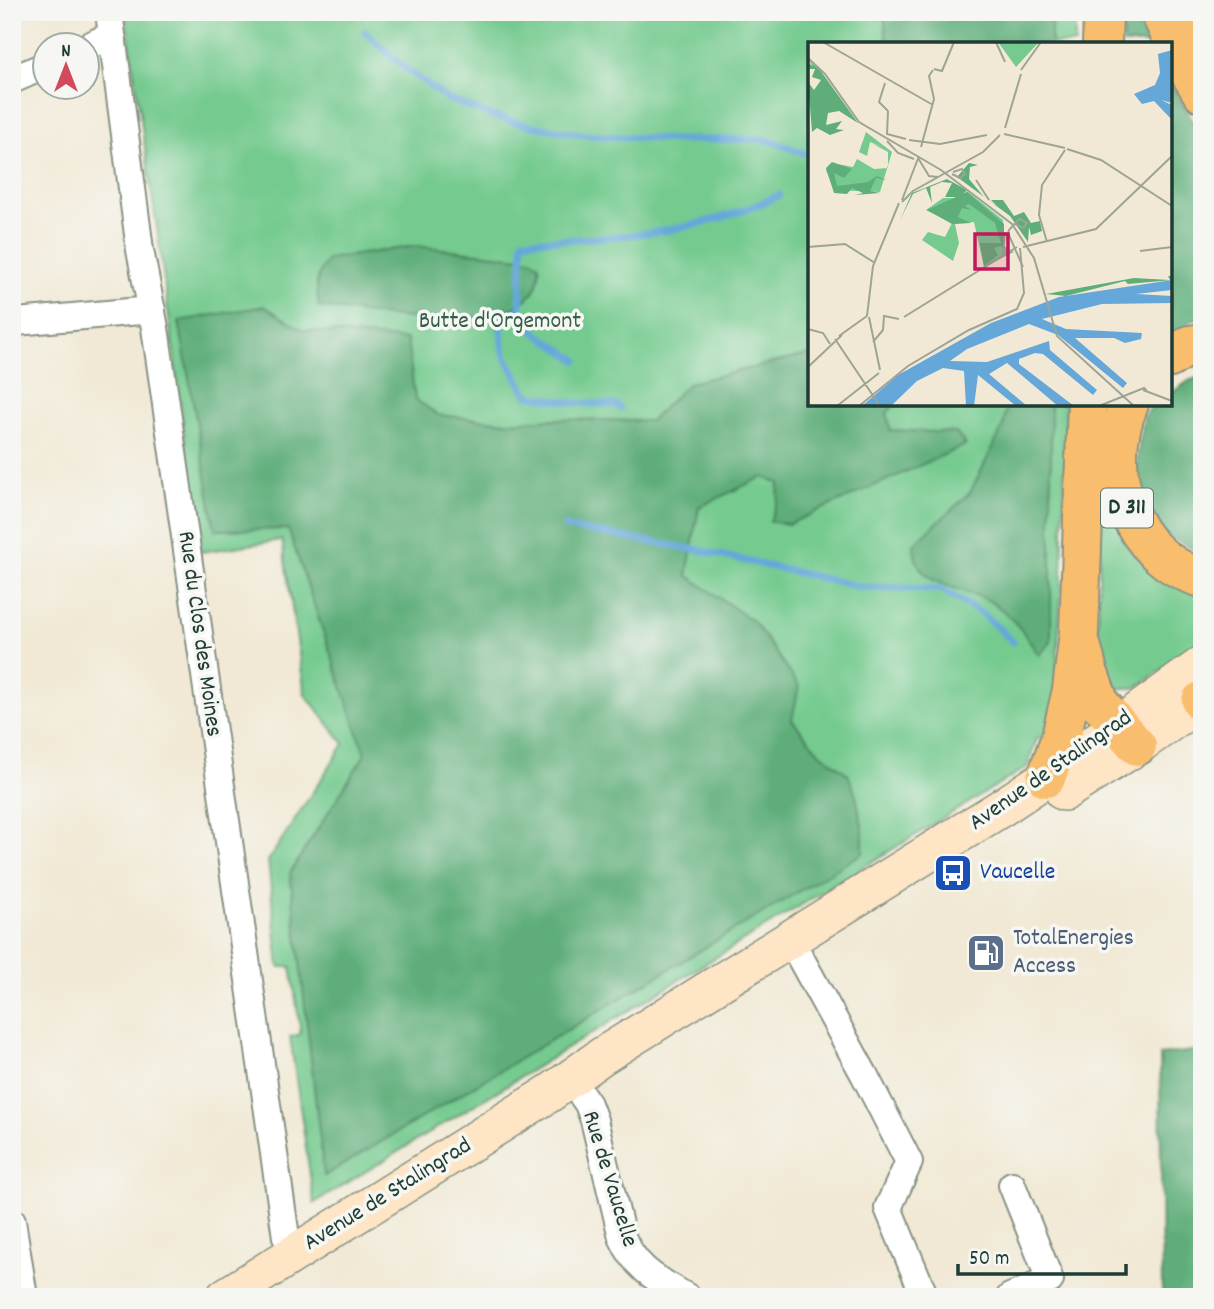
<svg xmlns="http://www.w3.org/2000/svg" width="1214" height="1309" viewBox="0 0 1214 1309" font-family="Dekko,sans-serif">
<style>
.green{fill:#74ca8f;stroke:#4a8462;stroke-width:2}
.forest{fill:#5fae7a;stroke:#3f7657;stroke-width:2}
.lines{fill:none;stroke-linecap:round;stroke-linejoin:round}
.stream{stroke:#65a7d9;stroke-width:7}
.minor-casing{stroke:#889384;stroke-width:30}
.secondary-casing{stroke:#889384;stroke-width:40}
.primary-casing{stroke:#889384;stroke-width:42}
.motorway-casing{stroke:#889384;stroke-width:42}
.minor{stroke:#fff;stroke-width:26}
.secondary{stroke:#fde5c5;stroke-width:37}
.primary{stroke:#f9be6d;stroke-width:38}
.motorway{stroke:#f9be6d;stroke-width:38}
.labels{text-anchor:middle;dominant-baseline:central;stroke-width:7;stroke-linejoin:round;paint-order:stroke}
.shield{fill:#f6f6f2;stroke:#60746d;stroke-width:2}
.shield-label{font-size:23px;font-weight:bold;fill:#1f3d34}
.park-label{font-size:24px;fill:#34604b;stroke:#f6f6f2}
.street-label{font-size:24px;fill:#1f3d34;stroke:#f6f6f2}
.transit-label{font-size:24px;fill:#164399;stroke:#f6f6f2;text-anchor:start}
.service-label{font-size:24px;fill:#4e5e75;stroke:#f6f6f2;text-anchor:start}
.inset-road{fill:none;stroke:#9da495;stroke-width:2}
.view{fill:#c2185b;fill-opacity:0.15;stroke:#c2185b;stroke-width:3.5}
.inset-edge{fill:none;stroke:#1f3d34;stroke-width:3.5}
</style>
<rect width="100%" height="100%" fill="#f6f6f2"/>
<filter id="ink" filterUnits="userSpaceOnUse"><feTurbulence type="fractalNoise" baseFrequency=".0143" numOctaves="2"/><feDisplacementMap in="SourceGraphic" scale="14" xChannelSelector="R" yChannelSelector="G"/><feConvolveMatrix kernelMatrix="1 2 1 2 8 2 1 2 1" color-interpolation-filters="sRGB"/></filter>
<filter id="wash" filterUnits="userSpaceOnUse"><feTurbulence type="fractalNoise" baseFrequency=".00686" numOctaves="4" result="noise"/><feDisplacementMap in="SourceGraphic" scale="28" xChannelSelector="R" yChannelSelector="G"/><feGaussianBlur stdDeviation="1.57" result="paint"/><feColorMatrix in="noise" values="0 0 0 0 0 0 0 0 0 0 0 0 0 0 0 0 0 1.4 0 .05"/><feComposite in="paint" operator="in"/></filter>
<g filter="url(#wash)">
<rect width="100%" height="100%" fill="#f1e9d5"/>
<g class="green">
<polygon points="125,12 1075,12 1075,44 810,44 810,404 1066,404 1062,580 1054,715 1049,732 1037,739 1027,767 314,1203 290,1037 301,1034 291,967 279,967 268,861 344,744 305,694 282,540 200,552 158,235"/>
<polygon points="1102,444 1202,588 1202,641 1136,688 1122,688 1108,698 1097,668"/>
</g>
<g class="forest">
<polygon points="884,12 1051,12 1051,44 887,44"/>
<polygon points="1123,12 1131,12 1149,44 1123,44"/>
<polygon points="1170,82 1202,138 1202,319 1194,319 1170,337"/>
<path d="M416,246l115,13 8,5c9,84 -172,48 -220,43 -3,-22 -5,-30 9,-48z"/>
<polygon points="264,306 303,330 407,340 415,399 438,415 508,422 552,419 650,421 689,383 810,354 810,404 895,404 887,413 890,430 956,433 966,445 789,524 770,521 778,500 779,483 762,477 699,507 687,575 754,622 799,686 792,720 818,751 848,774 856,795 863,831 863,853 324,1176 290,873 365,754 288,529 215,530 179,321"/>
<path d="M1202,376v178c-13,-7 -28,-13 -39,-22 -37,-29 -26,-79 -18,-119l12,-9h13v-10l19,-13z"/>
<path d="M1008,404h43v238l-12,13c-13,-20 -27,-40 -48,-53 -31,-18 -77,-12 -77,-58l56,-51 32,-64z"/>
<polygon points="1202,1050 1202,1297 1159,1297 1162,1294 1160,1055"/>
</g>
<g class="lines">
<g class="stream">
<polyline points="365,32 405,68 447,99 493,116 532,126 586,135 681,140 764,139 810,155"/>
<path d="M520,309l-18,10c-4,39 9,44 25,76l48,8 41,2 4,3"/>
<path d="M577,360l-41,-27 -16,-24 3,-69c86,0 178,-6 256,-45"/>
<polyline points="565,527 698,550 861,587 940,589 983,614 1013,642"/>
</g>
</g>
</g>
<g filter="url(#ink)">
<g class="lines">
<defs>
<g id="minor">
<polyline points="109,12 140,250 155,328 286,1237 296,1253"/>
<polyline points="88,46 101,40 113,40"/>
<polyline points="12,80 46,65"/>
<polyline points="16,322 152,310"/>
<polyline points="790,939 865,1076 909,1162 888,1208 925,1297"/>
<path d="M570,1078l18,26 6,16 28,117c15,34 35,42 65,60"/>
<polyline points="12,1221 24,1297"/>
<polyline points="1010,1297 1050,1280 1012,1185"/>
</g>
<g id="secondary">
<polyline points="1064,792 1137,746 1201,701"/>
<polyline points="225,1297 550,1093 602,1056 1001,808 1046,778 1202,665"/>
</g>
<g id="primary">
<polyline points="1170,358 1190,345 1202,343"/>
<path d="M1129,404c-29,66 0,153 73,174"/>
<polyline points="1201,701 1202,701"/>
</g>
<g id="motorway">
<polyline points="1160,12 1182,60 1202,93"/>
<polyline points="1192,12 1202,51"/>
<polyline points="1102,44 1103,12"/>
<polyline points="1082,648 1088,671 1100,704 1137,746"/>
<polyline points="1046,778 1061,737 1072,690 1079,632 1087,404"/>
</g>
</defs>
<use href="#minor" class="minor-casing"/>
<use href="#secondary" class="secondary-casing"/>
<use href="#primary" class="primary-casing"/>
<use href="#motorway" class="motorway-casing"/>
<use href="#minor" class="minor"/>
<use href="#secondary" class="secondary"/>
<use href="#primary" class="primary"/>
<use href="#motorway" class="motorway"/>
</g>
</g>
<defs>
<symbol id="bus-square" viewBox="-11 -11 22 22"><rect x="-9" y="-9" width="18" height="18" rx="4" fill="#1a4fb4" stroke="#f6f6f2"/><path d="M-5-6H5V4H4V6H2V4H-2V6H-4V4H-5ZM-3.5-4V0h7V-4ZM-3.5 1.2v1.5H-2V1.2ZM2 1.2v1.5H3.5V1.2Z" fill="#fff"/></symbol>
<symbol id="fuel-square" viewBox="-11 -11 22 22"><rect x="-9" y="-9" width="18" height="18" rx="4" fill="#5c6f8a" stroke="#f6f6f2"/><path d="M-5.5-6h7V0h2V4h1.3V-2.5L3-4.5l.8-.8L6-3V5H2.5V1h-1V6h-7ZM-4.2-4.7v3.2H.2V-4.7Z" fill="#fff"/></symbol>
</defs>
<g fill-rule="evenodd">
<use href="#bus-square" x="931" y="851" width="44" height="44"/>
<use href="#fuel-square" x="964" y="931" width="44" height="44"/>
</g>
<g class="labels">
<rect class="shield" x="1101" y="488.5" width="52" height="39" rx="5"/>
<g class="shield-label">
<text x="1127" y="508">D 311</text>
</g>
<g class="park-label">
<text x="500" y="322">Butte d'Orgemont</text>
</g>
<g class="street-label">
<text transform="translate(199 634) rotate(82)">Rue du Clos des Moines</text>
<text transform="translate(1051 771) rotate(-35)">Avenue de Stalingrad</text>
<text transform="translate(609 1179) rotate(73)">Rue de Vaucelle</text>
<text transform="translate(388 1195) rotate(-32)">Avenue de Stalingrad</text>
</g>
<g class="transit-label">
<text x="980" y="873">Vaucelle</text>
</g>
<g class="service-label">
<text x="1013" y="939">TotalEnergies<tspan x="1013" dy="28">Access</tspan></text>
</g>
</g>
<g transform="translate(808 42)">
<rect width="364" height="364" fill="#f1e9d5"/>
<path d="M190,0h41l-23,25zM58,90l26,20 -12,40 -46,-2 -8,-20 6,-7 21,4 4,-8 17,10 14,-1v-16l-15,-8 9,3 -12,-5 -3,14 -8,-4zM159,149l36,29 1,26 10,6 -30,15 -10,-45 -19,2 4,19 -6,18 -31,-21 6,-8 17,5 7,-14 -26,-13 17,-12h17z" fill="#74ca8f"/>
<path d="M0,18l12,10 38,53 -19,-12 -11,2 -2,12 16,-4 -6,8 8,1 -14,5 -13,-7 -5,4 -4,-50 6,8 7,-10 -9,-3 3,-8h-7v-6l5,3zM24,120l20,7 -8,9 -10,-5 3,13 31,-4 9,-6 9,4 -10,-2 -6,13 10,2 -25,2 8,-2 -11,-5 -5,6 -13,-1 -8,-25zM161,121l9,2 -8,2 -1,12 15,18 13,9 -6,-6h12l11,16 10,-4 7,11 9,-2 2,10 -11,4 -2,-8 -1,15 -18,-26 -53,-39zM139,137l20,11 -7,7h-15l7,-14 -10,-1 -12,5 2,16 -6,-15 -13,6 -13,26 12,-27zM159,150l37,32v27l-3,-5 -7,2 4,7 -14,11 -4,-23h21l-6,-20 -26,-19 -4,2 6,4 -9,-2 -4,9 13,6 -19,1 -25,-14zM360,234h3l1,4 -44,4 -3,-3 -59,15 -20,-2 88,-16 36,2z" fill="#5fae7a"/>
<path d="M364,8v53l-11,-3 11,5v15l-18,-19 -12,3 -8,-10 21,-9 5,-12 -2,-19zM364,238v10l-36,4 36,2v7l-70,1 -60,15 24,10 76,4 -1,6 -16,4 -11,-5h-39l52,45 -4,5 -65,-53 -29,-11 -62,25 -17,12 37,1 62,-21 1,9 47,40 -4,5 -50,-41 -8,-1 -16,6v5l55,42h-16l-51,-43 -18,11 38,32h-11l-38,-31 -4,31h-8l-2,-35 -21,-3 -26,13 -26,25h-29l36,-31 93,-52 68,-26z" fill="#65a7d9"/>
<path class="inset-road" d="M15,0l110,63M188,0l9,20M0,16l17,16 34,48 82,48 71,54 22,34 23,78 77,70M126,27l8,2 12,-29M213,28l20,-28M77,41l-6,19 9,9M80,69l-1,23 19,5M197,86l16,-54M196,92l61,14M101,98l31,4 47,-9M79,99l11,12 16,6M113,105l13,-48 -5,-23 4,-6M259,107l34,11 71,46M110,116l11,18 9,1M144,132l8,4 5,-4 -3,-5 -9,3M168,138l13,20M94,158l17,-44M94,160l11,-11 70,-39 17,-17M207,182l8,4 4,-5 -7,-4 -2,1 -9,10 -1,3 15,34M239,200l-8,-27 3,-30 23,-35M0,205l37,-3 30,19M215,205l73,-18 76,-73M332,209l32,-4M195,213l2,-23M59,274l6,-50 26,-63M61,275l11,53M96,275l113,-70M0,287l15,4 7,11M31,294l28,-20M27,297l45,67M65,300l10,-12 1,-14 15,3M0,325l34,-32M335,348l29,11M29,364l42,-33M51,364l49,-40 61,-36 48,-21 7,-16 -4,-45M291,364l45,-18 3,3"/>
<path class="view" d="M167,192h33v35h-33z"/>
<rect width="364" height="364" class="inset-edge"/>
</g>
<rect width="1214" height="1309" fill="none" stroke="#f6f6f2" stroke-width="42"/>
<g transform="translate(66 66)"><circle r="33" fill="#f6f6f2" stroke="#a0aca6" stroke-width="2"/>
<path d="M0-5L12 26L0 18L-12 26Z" fill="#d1495b"/>
<text y="-10" font-size="19" font-weight="bold" text-anchor="middle" fill="#1f3d34">N</text>
</g>
<path d="M958 1264v10h168v-10" fill="none" stroke="#1f3d34" stroke-width="3.5"/>
<text x="969" y="1264" font-size="21" fill="#1f3d34" stroke="#f6f6f2" stroke-width="5" paint-order="stroke">50 m</text>
</svg>
